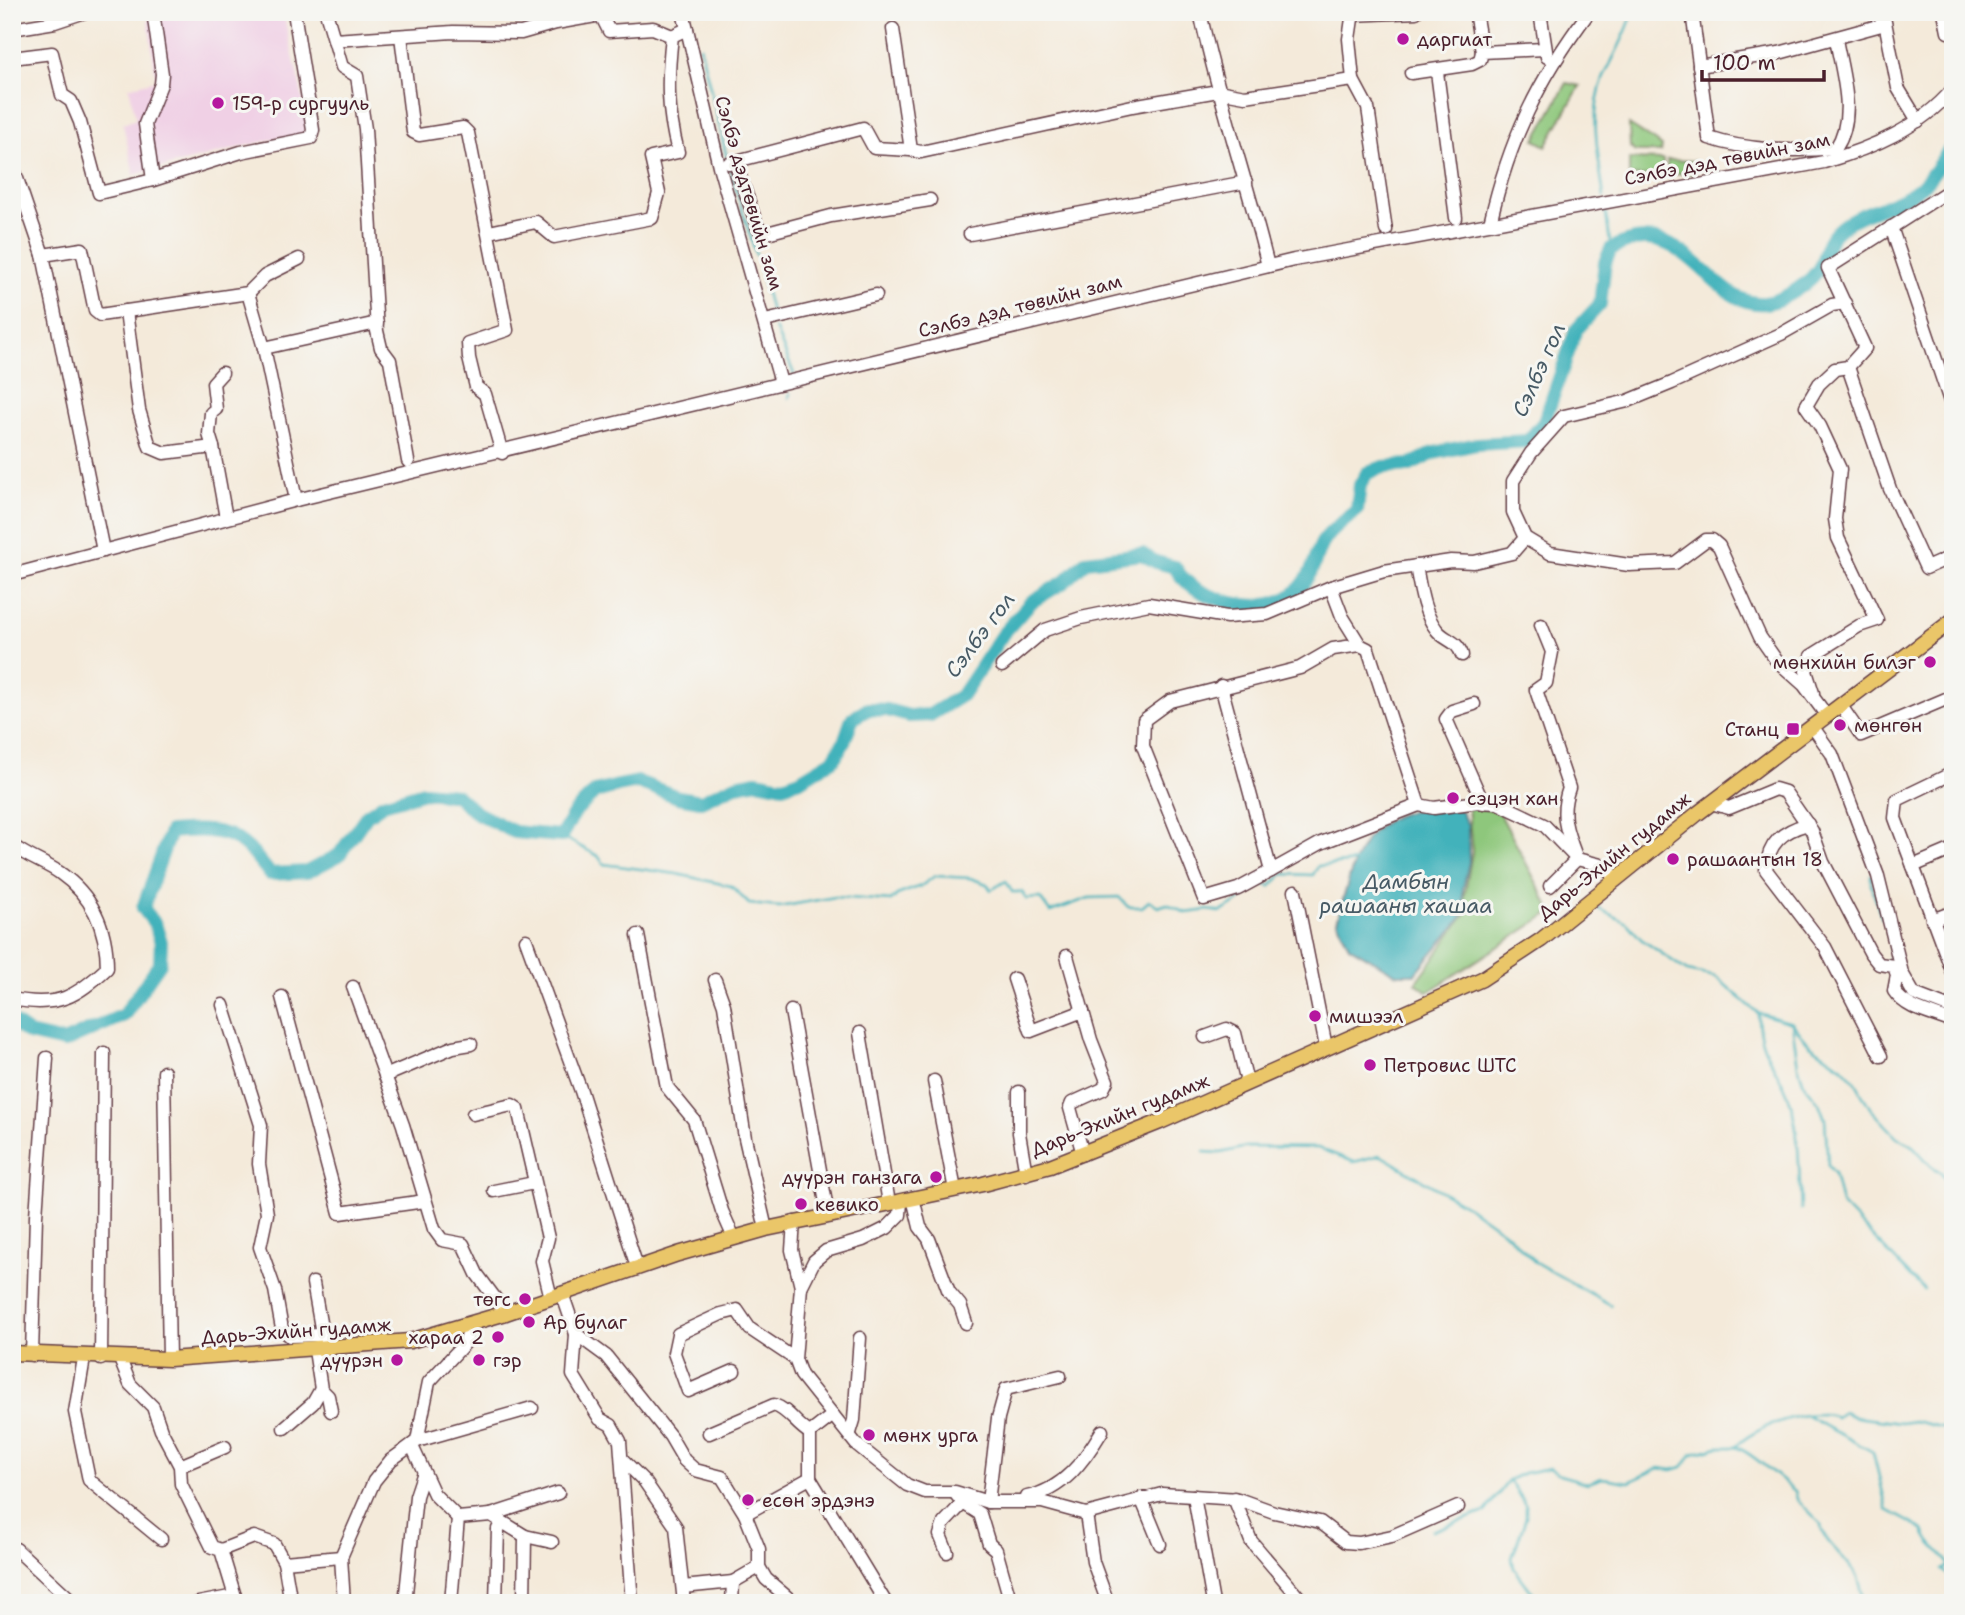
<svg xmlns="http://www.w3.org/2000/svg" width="1965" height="1615" viewBox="0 0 1965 1615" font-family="'Shantell Sans',sans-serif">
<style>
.built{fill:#f0d0e5}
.green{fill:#8ec77b;stroke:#6c7353;stroke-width:2}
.water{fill:#42b2bb;stroke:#466873;stroke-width:2}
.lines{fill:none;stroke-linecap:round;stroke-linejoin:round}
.stream{stroke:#42b2bb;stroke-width:2.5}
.river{stroke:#42b2bb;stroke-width:14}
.minor-casing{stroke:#643d45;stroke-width:15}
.major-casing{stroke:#643d45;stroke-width:17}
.minor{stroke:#fff;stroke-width:12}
.major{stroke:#eac669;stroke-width:14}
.poi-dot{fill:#b5179e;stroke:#f6f6f2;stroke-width:2.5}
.labels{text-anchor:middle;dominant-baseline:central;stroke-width:6;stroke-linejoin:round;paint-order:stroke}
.poi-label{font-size:19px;fill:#4a1f2b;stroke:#f6f6f2;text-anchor:start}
.street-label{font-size:19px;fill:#4a1f2b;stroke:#f6f6f2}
.water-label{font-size:21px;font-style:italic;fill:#475a65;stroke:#f6f6f2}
</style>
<rect width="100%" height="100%" fill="#f6f6f2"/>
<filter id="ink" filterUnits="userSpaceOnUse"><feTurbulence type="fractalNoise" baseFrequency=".0143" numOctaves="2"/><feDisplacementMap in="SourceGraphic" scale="14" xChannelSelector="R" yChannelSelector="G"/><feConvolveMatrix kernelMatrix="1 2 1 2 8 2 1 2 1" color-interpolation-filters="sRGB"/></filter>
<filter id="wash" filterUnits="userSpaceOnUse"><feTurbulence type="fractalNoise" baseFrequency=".00686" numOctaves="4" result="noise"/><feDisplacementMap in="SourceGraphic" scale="28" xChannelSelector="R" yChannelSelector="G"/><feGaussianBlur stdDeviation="1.57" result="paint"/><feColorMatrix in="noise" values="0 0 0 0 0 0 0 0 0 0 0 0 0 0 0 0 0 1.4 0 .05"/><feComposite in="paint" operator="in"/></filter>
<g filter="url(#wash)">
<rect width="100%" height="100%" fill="#f4eada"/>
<polygon class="built" points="169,12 283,12 311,134 283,142 281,137 134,175 123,124 136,119 129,87 156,80 148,20"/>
<g class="green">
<polygon points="1567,83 1580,86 1546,146 1535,140"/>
<polygon points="1629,125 1662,146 1661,152 1635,152 1630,147"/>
<polygon points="1629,159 1663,160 1663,177 1629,176"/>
<polygon points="1667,160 1695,161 1695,174 1667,173"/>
<polygon points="1468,808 1498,810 1552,912 1428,992 1416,983 1469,909 1464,899 1472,852"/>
</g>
<path class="water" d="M1460,810l8,15 1,37 -6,27 1,20 -3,10 -46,55h-19l-47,-28 -12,-25c15,-48 18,-96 74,-110 15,-3 34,-1 49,-1z"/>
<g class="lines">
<g class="stream">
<polyline points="700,46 727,158"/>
<polyline points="730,170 756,255"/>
<path d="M1604,197c-5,-39 -16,-82 0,-120 10,-22 22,-41 29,-65"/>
<polyline points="1605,207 1611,249"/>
<polyline points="761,272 772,316"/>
<polyline points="775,328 794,374"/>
<polyline points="789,398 790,394"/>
<path d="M561,836l37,20 6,8 73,10 54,12 18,18 30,3 56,-10 56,4 6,-6 24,-9 14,-10 35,2 17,6 4,6 15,-9 6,11h10l4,7 14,-1 10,14 39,-14 30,-1 9,10h14l7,-6 9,6 9,-3 19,9 22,-3 11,2c19,-6 28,-21 46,-28l5,3 13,-13 30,1 5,-9 38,-4 1,3"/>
<polyline points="1871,875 1871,885 1882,918"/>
<polyline points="1596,907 1627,923 1641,939 1687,971 1716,977 1758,1013 1792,1023 1809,1044 1841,1066 1855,1081 1870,1108 1897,1137 1912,1145 1935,1170 1941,1172 1953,1193"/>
<polyline points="1886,961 1890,959 1890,948"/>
<path d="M1758,1015c0,39 21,52 32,86 10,31 9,75 11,108"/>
<polyline points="1792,1023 1798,1066 1804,1084 1819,1103 1825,1119 1828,1165 1834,1173 1841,1204 1924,1290"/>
<polyline points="1204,1152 1221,1153 1246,1147 1318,1148 1354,1162 1380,1155 1470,1208 1508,1235 1535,1262 1611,1305"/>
<path d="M1807,1416l66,36 14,58 37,20c4,16 20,21 25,36l-7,4 11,8"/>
<path d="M1736,1447c18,7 43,32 59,44l2,8 24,25c0,18 27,34 36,52 4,9 5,18 8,27"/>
<polyline points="1509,1480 1526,1506 1526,1517 1512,1558 1514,1568 1540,1603"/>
<path d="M1432,1531l53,-19 24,-32 15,-7 26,-5 13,8 25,7 14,-5 27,4 30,-14 13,2 10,-3 11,-13 25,-7h18c16,-20 77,-41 100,-30l7,-5 12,5 46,6 13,-2 39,9"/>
</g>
<path class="river" d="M12,1022l17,12 35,8 60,-27 36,-52 1,-21 -6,-18 -12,-16 27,-76c54,-4 67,-2 100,42l37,-2 32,-17 28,-40 16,-11 41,-12 32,3 19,17 39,20 47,4 14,-24 20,-20 23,-6 20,-4 40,15 23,4 35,-16 21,-4 26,5 17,-6 33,-20 11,-18 8,-23 16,-10 19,1 22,6 21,-1 32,-20 40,-60 29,-33 33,-20 22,-21 56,-7 14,8 19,5c9,18 28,27 47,33 33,11 71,8 88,-27 5,-9 7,-21 12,-30 8,-13 24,-23 35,-33l3,-25 7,-12 16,-6 27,-2 24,-12 43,-9 51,-3 16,-19 32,-92 24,-26 5,-42 6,-13c74,-42 100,61 154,54 18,-2 48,-21 56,-38 5,-12 4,-22 15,-33 22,-22 50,-22 75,-38 20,-12 27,-31 42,-48"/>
</g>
</g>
<g filter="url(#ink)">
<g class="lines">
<defs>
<g id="minor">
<polyline points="153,12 162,74 161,84 145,124 153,180"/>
<polyline points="326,12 342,67 357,76 365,129 377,331 381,348 390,360 408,461"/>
<polyline points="683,12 719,166 781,383"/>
<path d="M1200,12c18,86 47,169 68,254"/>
<polyline points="1353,12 1349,39 1353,80"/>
<polyline points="1475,12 1482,52"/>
<polyline points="1540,12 1547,57"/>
<path d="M1692,12l17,126c38,13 87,14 127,10 21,-32 6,-74 0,-109"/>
<polyline points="1883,12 1898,88 1918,121"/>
<polyline points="1944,12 1948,32"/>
<polyline points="1352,15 1416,12"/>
<polyline points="12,29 55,22 85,12"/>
<polyline points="893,29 911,150 921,152 1132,106 1218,91 1245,96 1353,80 1368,108 1386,230"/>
<polyline points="401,36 413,132 419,135 463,128 468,133 507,330 468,343 469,358 476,387 485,394 502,453"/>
<polyline points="334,40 453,32 521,33 556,23 601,15 609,31 653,28 672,36"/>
<polyline points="12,58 52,53 62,95 71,101 80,122 99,193 153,180 241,152 311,138 313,130 294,12"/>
<polyline points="1699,66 1779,53 1885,24"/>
<polyline points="1437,72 1456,218"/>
<polyline points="1411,73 1472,64 1480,60 1482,52 1545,49"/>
<polyline points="735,162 758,228 767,233 831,216 930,200"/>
<polyline points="729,163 863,128 874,148 911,150"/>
<polyline points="12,164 43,255 103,551"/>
<path d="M1490,223c19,-83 48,-143 99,-211"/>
<polyline points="1891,227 1953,410"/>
<path d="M489,232l47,-10 18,15 98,-19 7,-25 -8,-35 27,-6c-11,-43 -11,-72 -6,-116l15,-7"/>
<polyline points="970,234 1246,182"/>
<polyline points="43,255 82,249 95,311 100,315 248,293 265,276 299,259"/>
<polyline points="248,293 264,348 377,323"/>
<polyline points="126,311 139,410 150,447 164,453 213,447 226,518"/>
<polyline points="765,321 876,295"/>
<polyline points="264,348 296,500"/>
<polyline points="1848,367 1890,489 1926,568 1953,556"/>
<polyline points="213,447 209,434 211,413 216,409 213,383 222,373"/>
<path d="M1416,566c4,21 7,46 20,63 8,12 21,10 26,26"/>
<path d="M12,575l284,-75 998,-240 530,-98c48,-14 96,-34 129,-73"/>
<path d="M1541,625l11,27 -6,31 -10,7 33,98c-10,27 -2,45 8,71l-27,27"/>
<polyline points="1360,645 1342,616 1331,587 1384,571 1451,561 1474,562 1512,553 1525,538"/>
<polyline points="1002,666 1045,630 1081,618 1149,604 1227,617 1267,614 1331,587"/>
<polyline points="1221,686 1271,871 1321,843 1419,805"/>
<polyline points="1813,693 1806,671 1811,656 1859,626 1877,620 1838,538 1835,519 1840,469 1820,426 1806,406 1819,384 1835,369 1848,367 1865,348 1828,268 1953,188"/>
<polyline points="1474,704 1452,711 1446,719 1483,803"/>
<polyline points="1841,706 1861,735 1953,696"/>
<polyline points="1827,716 1804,685 1776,660 1760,637 1719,546 1712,540 1706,540 1675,563 1629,565 1550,553 1525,538 1513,512 1513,481 1531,453 1564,416 1628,401 1672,383 1781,334 1832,305 1845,303"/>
<polyline points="1812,726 1832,754 1878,876 1902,973 1914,994 1953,1009"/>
<polyline points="1953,773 1897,800 1895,818 1953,973"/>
<path d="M1711,803l18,5 46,-19 10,3 27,39 11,31 48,92 8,10 15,2 3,9 -3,16c12,19 40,23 59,31"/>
<path d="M1808,824c-26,7 -40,19 -42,46l59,77 56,109"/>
<path d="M12,845c15,12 32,17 48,28 33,23 47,56 47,95 -31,29 -49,40 -95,31"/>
<polyline points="1913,866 1953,849"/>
<polyline points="1271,871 1238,889 1204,899 1143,746 1144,720 1170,701 1300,668 1333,649 1360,645 1368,649 1419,805 1434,808 1478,802 1498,803 1544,825 1577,859 1605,866 1616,879"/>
<polyline points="1295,891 1326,1047"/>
<polyline points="1932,920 1953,912"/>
<polyline points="638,935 667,1087 694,1120 722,1211 734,1238"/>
<polyline points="526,940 581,1091 637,1267"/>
<polyline points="1067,956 1091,1040 1107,1081 1103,1089 1072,1103 1070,1108 1083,1154"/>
<polyline points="1014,979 1031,1031 1083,1011"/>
<polyline points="715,980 724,1005 745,1138 766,1229"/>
<polyline points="353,987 403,1125 434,1229 442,1240 463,1244 477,1274 506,1313"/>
<polyline points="282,997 340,1213 425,1201"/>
<polyline points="223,1005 261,1125 259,1164 267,1214 260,1247 275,1290 282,1329 290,1336 320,1335 326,1349"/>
<polyline points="791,1011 828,1214"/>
<polyline points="860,1033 889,1203"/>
<polyline points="1205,1037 1227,1029 1235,1033 1247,1082"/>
<polyline points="164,1072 169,1359"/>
<polyline points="385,1076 453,1047 471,1044"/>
<polyline points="934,1081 955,1190"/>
<polyline points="1019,1092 1019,1133 1026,1174"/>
<polyline points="473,1114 512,1105 518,1109 548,1238 542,1261 551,1298"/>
<polyline points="494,1191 534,1183"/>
<polyline points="913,1198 920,1227 929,1239 949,1292 960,1305 966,1323"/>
<polyline points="901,1201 900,1215 887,1228 863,1240 826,1251 814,1261 801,1287 795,1359 801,1375 856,1444 907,1485 925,1492 955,1492 988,1502 1042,1502 1086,1514 1162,1494 1238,1499 1274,1512 1320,1522 1346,1542 1359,1543 1392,1536 1458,1507"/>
<polyline points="794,1222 792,1250 801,1287"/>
<polyline points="313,1283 323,1339"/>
<polyline points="562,1293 576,1334 606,1356 670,1436 684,1460 695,1470 722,1477 745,1514 810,1478"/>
<polyline points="576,1334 573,1375 600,1419 611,1425 620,1441 632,1603"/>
<polyline points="315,1350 321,1389 328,1396 331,1411"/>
<polyline points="32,1355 36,1216 47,1058"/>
<polyline points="84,1358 75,1412 89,1480 161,1539"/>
<polyline points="101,1359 104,1053"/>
<polyline points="120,1359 130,1384 153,1407 161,1430 180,1466 181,1484 212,1547 221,1550 237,1603"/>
<polyline points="734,1371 688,1391 674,1353 678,1334 721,1314 737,1310 750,1329 795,1359"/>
<polyline points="833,1415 810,1433 810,1478 886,1603"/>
<polyline points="284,1428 313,1403 321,1389"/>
<path d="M709,1433l65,-28c15,5 22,20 36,28"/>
<polyline points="850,1433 854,1420 860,1338"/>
<polyline points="417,1441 532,1408"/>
<polyline points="412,1446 434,1494 458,1518 491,1515 525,1536 552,1542"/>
<polyline points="622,1459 645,1482 676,1527 684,1603"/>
<polyline points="180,1466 225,1447"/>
<polyline points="955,1493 963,1503 980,1514 989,1544 996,1550 1011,1603"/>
<polyline points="1194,1496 1213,1603"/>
<path d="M1027,1497c36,-7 57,-36 75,-66"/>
<polyline points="1141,1498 1160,1544"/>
<polyline points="1234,1498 1251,1541 1304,1603"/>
<polyline points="988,1502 998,1418 1006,1389 1060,1376"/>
<polyline points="745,1514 759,1549 759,1567 766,1579 794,1603"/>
<polyline points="1086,1514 1093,1562 1108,1603"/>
<polyline points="491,1515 558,1493"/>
<polyline points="16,1549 70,1599"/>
<polyline points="221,1550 254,1537 274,1544 284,1562 291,1603"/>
<polyline points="947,1552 940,1535 944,1523 963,1503"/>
<polyline points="284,1562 341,1557"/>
<polyline points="733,1582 759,1567"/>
<polyline points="683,1587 733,1582 732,1603"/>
<polyline points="198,1603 235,1596"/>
<polyline points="344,1603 341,1557 374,1481 391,1460 417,1441 429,1382 465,1343 471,1324"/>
<polyline points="405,1603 416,1496 423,1475"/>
<polyline points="451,1603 458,1518"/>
<polyline points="496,1603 498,1529 502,1523"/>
<polyline points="524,1603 525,1536"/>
</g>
<polyline id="major" points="12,1353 169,1359 410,1341 506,1313 678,1254 766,1229 983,1184 1050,1166 1160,1122 1482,979 1541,940 1697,814 1953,620"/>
</defs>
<use href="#minor" class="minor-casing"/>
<use href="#major" class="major-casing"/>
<use href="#minor" class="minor"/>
<use href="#major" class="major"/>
</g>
</g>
<g class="poi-dot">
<circle cx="1403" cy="39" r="7"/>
<circle cx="218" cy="103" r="7"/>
<circle cx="1930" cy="662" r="7"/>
<circle cx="1840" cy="725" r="7"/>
<rect x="1786" y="722" width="14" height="14" rx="3.5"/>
<circle cx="1453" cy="798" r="7"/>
<circle cx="1673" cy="859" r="7"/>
<circle cx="1315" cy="1016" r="7"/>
<circle cx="1370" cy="1065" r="7"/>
<circle cx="936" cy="1177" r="7"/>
<circle cx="801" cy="1204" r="7"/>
<circle cx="525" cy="1299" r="7"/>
<circle cx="529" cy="1322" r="7"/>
<circle cx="498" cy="1337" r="7"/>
<circle cx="397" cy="1360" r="7"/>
<circle cx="479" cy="1360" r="7"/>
<circle cx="869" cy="1435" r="7"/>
<circle cx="748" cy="1500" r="7"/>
</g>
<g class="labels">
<g class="poi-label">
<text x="1417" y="39">даргиат</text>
<text x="232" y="103">159-р сургууль</text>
<text x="1916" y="662" text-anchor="end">мөнхийн билэг</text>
<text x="1854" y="725">мөнгөн</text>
<text x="1779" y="729" text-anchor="end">Станц</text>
<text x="1467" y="798">сэцэн хан</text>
<text x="1687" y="859">рашаантын 18</text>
<text x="1329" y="1016">мишээл</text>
<text x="1384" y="1065">Петровис ШТС</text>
<text x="922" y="1177" text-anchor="end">дүүрэн ганзага</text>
<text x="815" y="1204">кевико</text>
<text x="511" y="1299" text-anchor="end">төгс</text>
<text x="543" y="1322">Ар булаг</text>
<text x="484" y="1337" text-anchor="end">хараа 2</text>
<text x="383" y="1360" text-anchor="end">дүүрэн</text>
<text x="493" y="1360">гэр</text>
<text x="883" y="1435">мөнх урга</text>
<text x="762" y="1500">есөн эрдэнэ</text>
</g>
<g class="street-label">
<text transform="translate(1727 159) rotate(-11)">Сэлбэ дэд төвийн зам</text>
<text transform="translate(749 193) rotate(74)">Сэлбэ дэдтөвийн зам</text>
<text transform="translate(1020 306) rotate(-14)">Сэлбэ дэд төвийн зам</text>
<text transform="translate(1614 856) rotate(-39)">Дарь-Эхийн гудамж</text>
<text transform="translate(1120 1115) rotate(-22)">Дарь-Эхийн гудамж</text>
<text transform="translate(296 1331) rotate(-4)">Дарь-Эхийн гудамж</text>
</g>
<g class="water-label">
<text transform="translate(1539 370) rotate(-66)">Сэлбэ гол</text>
<text transform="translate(980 635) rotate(-53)">Сэлбэ гол</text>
<text x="1406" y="882">Дамбын<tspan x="1406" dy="24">рашааны хашаа</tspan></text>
</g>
</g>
<rect width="1965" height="1615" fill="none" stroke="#f6f6f2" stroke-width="42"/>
<path d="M1702 70v10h122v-10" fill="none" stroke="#4a1f2b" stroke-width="3.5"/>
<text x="1713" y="70" font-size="21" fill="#4a1f2b" stroke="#f6f6f2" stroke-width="5" paint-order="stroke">100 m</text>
</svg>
